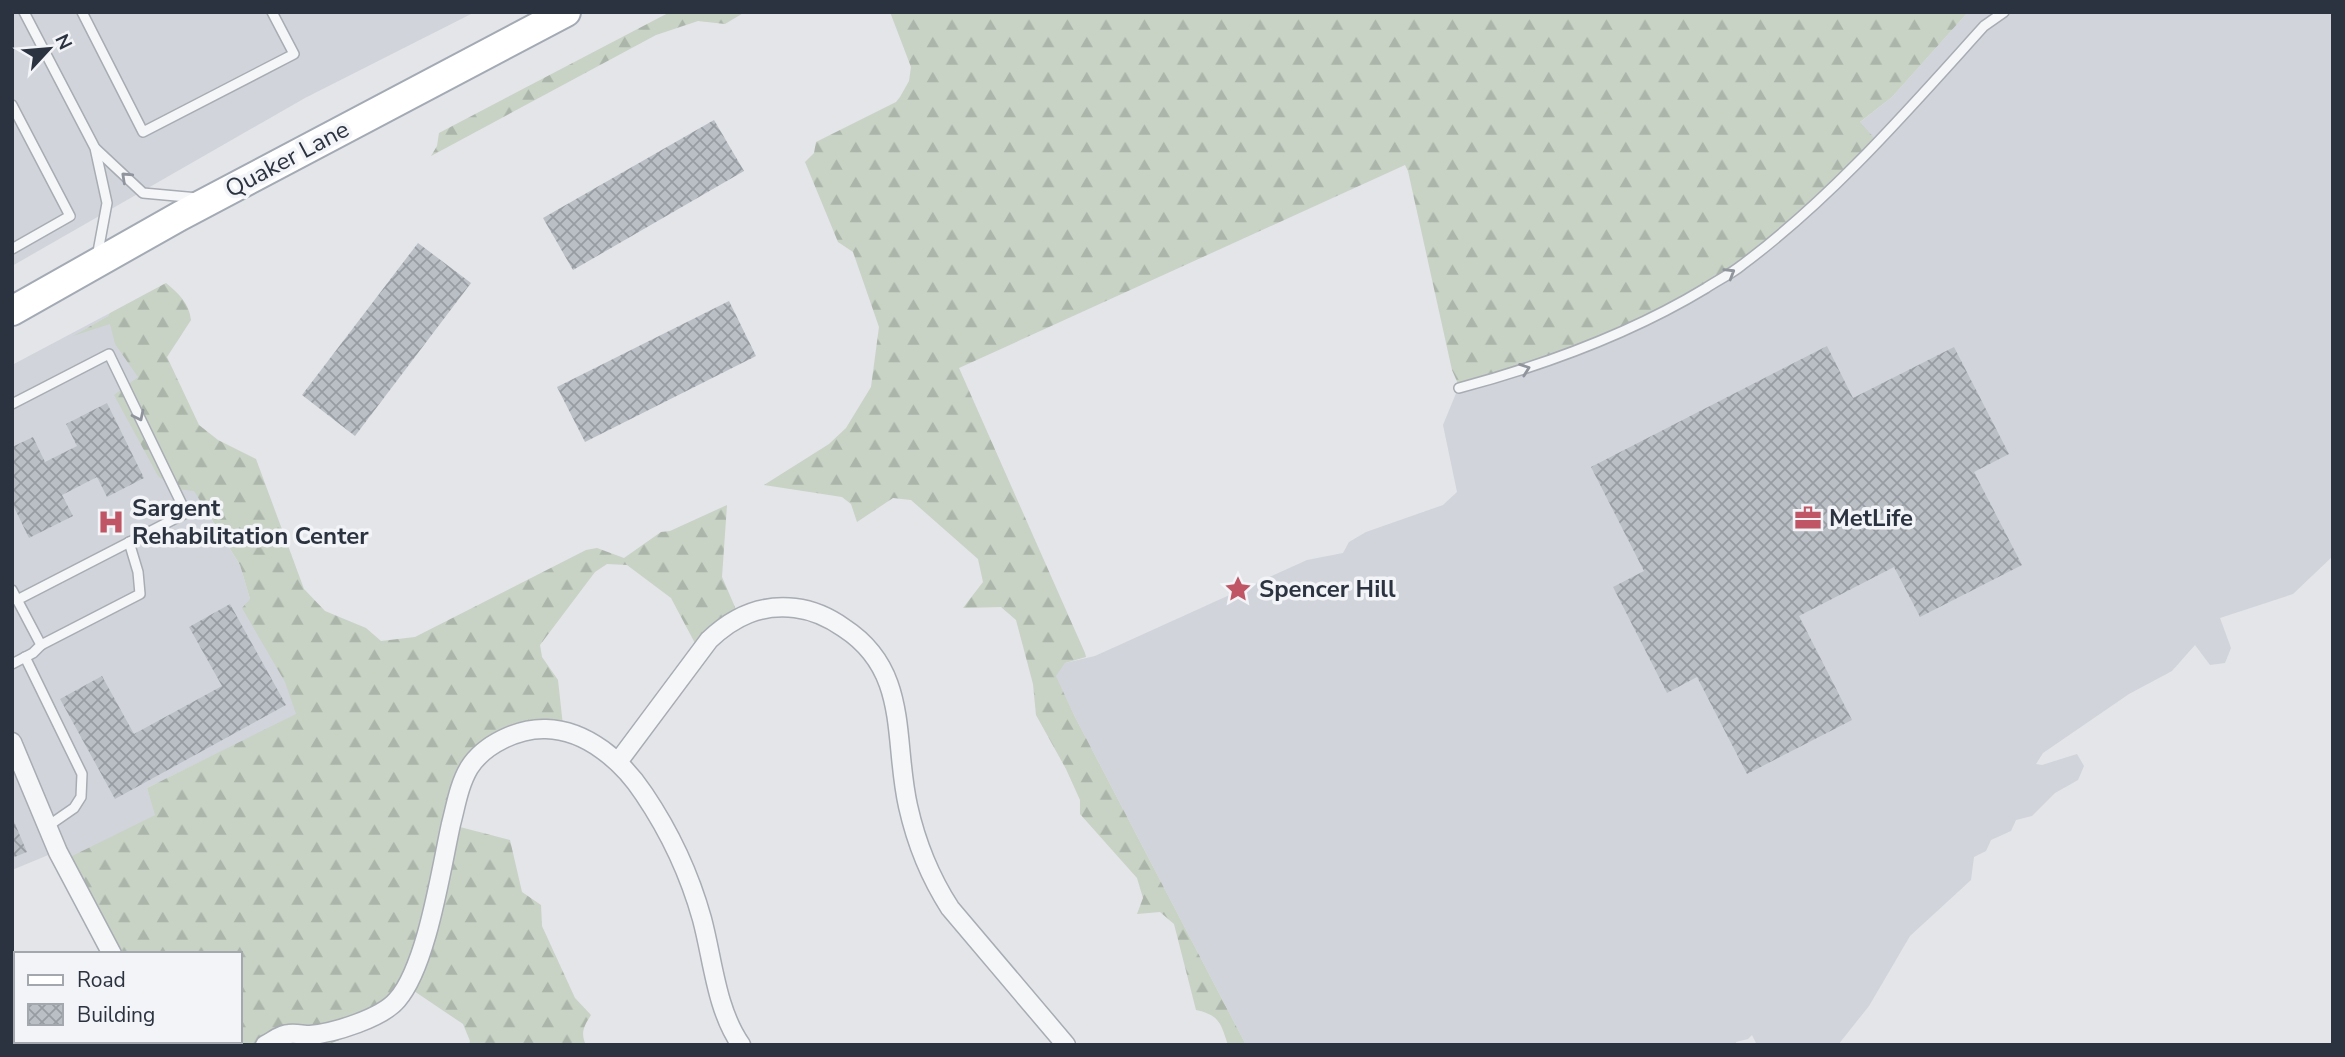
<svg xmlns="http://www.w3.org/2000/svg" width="2345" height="1057" viewBox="0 0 2345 1057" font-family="'Nunito Sans',sans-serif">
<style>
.built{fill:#d1d4db}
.forest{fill:url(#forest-firs)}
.building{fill:url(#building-cross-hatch)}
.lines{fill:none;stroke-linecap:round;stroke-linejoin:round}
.lane-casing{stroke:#a8acb3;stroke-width:12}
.street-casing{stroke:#a8acb3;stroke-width:21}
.primary-casing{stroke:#a3aab4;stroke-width:32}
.lane{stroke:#f5f6f8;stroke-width:9}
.street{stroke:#f5f6f8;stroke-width:18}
.primary{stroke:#fff;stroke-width:28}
.oneway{stroke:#90949c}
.labels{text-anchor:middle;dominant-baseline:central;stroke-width:7;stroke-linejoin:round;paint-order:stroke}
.street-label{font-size:24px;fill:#2c3340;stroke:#f2f4f7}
.poi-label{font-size:24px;font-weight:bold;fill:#2c3340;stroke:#f2f4f7;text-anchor:start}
</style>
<defs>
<pattern id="forest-firs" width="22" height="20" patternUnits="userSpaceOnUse" patternTransform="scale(1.75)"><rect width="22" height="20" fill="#c8d2c5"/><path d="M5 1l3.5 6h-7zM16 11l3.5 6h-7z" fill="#acb5aa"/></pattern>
<pattern id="building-cross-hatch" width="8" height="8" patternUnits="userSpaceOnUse" patternTransform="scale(1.75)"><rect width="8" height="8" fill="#babfc6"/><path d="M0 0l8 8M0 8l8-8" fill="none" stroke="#979ca2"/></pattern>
</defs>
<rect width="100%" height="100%" fill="#e3e5e9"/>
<g class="built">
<polygon points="12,12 475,12 305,98 12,266"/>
<polygon points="1968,12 2333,12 2333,556 2293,594 2220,618 2231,648 2225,663 2210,665 2195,645 2172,671 2129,694 2043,753 2036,764 2042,765 2077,754 2084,766 2078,780 2055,793 2032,816 2016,820 2011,831 1991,840 1986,851 1974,857 1971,880 1910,936 1869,1006 1838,1045 1757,1045 1752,1035 1748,1039 1736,1042 1736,1045 1246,1045 1074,715 1055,675 1065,663 1095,656 1307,560 1343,553 1349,542 1366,532 1443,505 1457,492 1443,425 1459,386 1876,140 1859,123 1892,97"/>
<polygon points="110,313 108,316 77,334 113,319 203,506 240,565 250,599 302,712 147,788 156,815 65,860 58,851 12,870 12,365"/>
</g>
<g class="forest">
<polygon points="670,12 745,12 725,24 698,21 656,35 431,156 437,146 439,133"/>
<path d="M890,12h1078l-76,85 -32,25 16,18 -62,67 -84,63 -40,26 -105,50 -126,40 -7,-16 -44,-199 -3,-6 -446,203 126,285 1,4 -21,6 -9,13 18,39 172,330h-18c-7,-21 -8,-30 -32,-35l-22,-86 -14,-12 -23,2 6,-16 -6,-20 -57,-64v-14l-14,-31 -30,-54 -3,-31 -17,-64 -15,-13 -38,1 20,-26 -5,-23 -67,-59 -18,-2 -36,24 -6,-18 -9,-7 -78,-12 65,-41 17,-16 25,-41 8,-60 -26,-75 -15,-10 -33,-80 9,-9 2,-11 80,-40 4,-5 9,-16 2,-14z"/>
<path d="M166,283c13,11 23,20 25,37l-24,37 32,68 19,15 38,19 48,130 21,22 41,17 15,13 34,-4 171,-87 11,-2 27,10 37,-26 9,-1 57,-26 -5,72 16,37 -41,33 -26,-49 -44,-33 -20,-1 -12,8 -55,73 2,12 16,23 5,46c-19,4 -54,10 -69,22 -19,15 -35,56 -34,79l50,13 12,52 19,13 1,21 33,72 16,17c-7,11 -11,18 -5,30h-117l1,-4 -7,-17 -49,-33 -16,21 -34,19 -38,14h-237v-4h151v-87h-127l-47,-95 89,-44 -8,-27 149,-74 -11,-32 -43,-74 8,-9 -10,-34 -46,-74 -18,-2 -18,-13 -44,-81 24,-18 -23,-33 -5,-20 -37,12 35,-20 2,-3z"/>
</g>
<g class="building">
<polygon points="714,120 744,171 573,270 543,218"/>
<polygon points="418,243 471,283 355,436 302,395"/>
<polygon points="729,301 756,356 585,442 557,387"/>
<polygon points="1827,346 1853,398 1954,347 2009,454 1974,472 2022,565 1920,617 1894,567 1799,616 1852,720 1747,774 1697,677 1667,693 1613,587 1644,571 1591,467"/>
<polygon points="107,403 144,478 107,497 97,477 62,495 73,516 29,538 12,503 12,447 33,437 45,462 77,446 66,424"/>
<polygon points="230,604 286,705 115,799 60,699 102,676 134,734 222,686 189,627"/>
<polygon points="12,817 27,852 12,858"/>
<polygon points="16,1029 16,1041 60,1041 61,1045 12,1045 12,1030"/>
</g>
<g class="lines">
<defs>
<g id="lane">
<polyline points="24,12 95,148 107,203 97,257"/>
<polyline points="82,12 143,132 294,54 272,12"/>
<polyline points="12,105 70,216 12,249"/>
<polyline points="96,149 143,193 198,198"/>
<path d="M1459,388c86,-23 171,-54 247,-100 12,-8 25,-14 36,-23 91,-68 166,-155 242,-239l20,-14"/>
<polyline points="12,404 109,354 186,513 17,600"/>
<polyline points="12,590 41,645 33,653 12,664"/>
<polyline points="41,645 140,594 138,572 129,542"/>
<polyline points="25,657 82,774 81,797 74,808 48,826"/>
</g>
<g id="street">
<polyline points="12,742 58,852 112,954"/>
<path d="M618,762l91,-122c25,-24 52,-36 86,-32 17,2 35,10 49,20 66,43 49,112 64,178 8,36 22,71 42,102l116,137"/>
<polyline points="159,1041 161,1045"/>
<path d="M265,1045c8,-4 16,-11 24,-11 7,-1 14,1 21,1 24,-2 72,-17 87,-35 30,-34 44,-131 54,-176 5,-19 8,-39 18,-56 15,-24 50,-40 77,-39 41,1 77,33 98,65 25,37 46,82 58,125 11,41 14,90 39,126"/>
</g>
<polyline id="primary" points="12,311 180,216 566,12"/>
</defs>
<use href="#lane" class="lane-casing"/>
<use href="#street" class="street-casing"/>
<use href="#primary" class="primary-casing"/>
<use href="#lane" class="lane"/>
<use href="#street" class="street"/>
<use href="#primary" class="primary"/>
</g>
<defs><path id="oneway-chevron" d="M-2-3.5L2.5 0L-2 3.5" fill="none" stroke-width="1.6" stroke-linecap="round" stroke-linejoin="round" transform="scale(1.75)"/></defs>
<g class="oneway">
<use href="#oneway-chevron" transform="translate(126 177) rotate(-137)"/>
<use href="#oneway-chevron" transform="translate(1730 273) rotate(-31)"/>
<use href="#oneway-chevron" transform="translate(1525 369) rotate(-20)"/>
<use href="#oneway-chevron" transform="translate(139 416) rotate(64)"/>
</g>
<defs>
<symbol id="office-bare" viewBox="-9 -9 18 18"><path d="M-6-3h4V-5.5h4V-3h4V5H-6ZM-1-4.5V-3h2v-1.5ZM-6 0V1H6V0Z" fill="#c05665" stroke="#f2f4f7" stroke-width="2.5" paint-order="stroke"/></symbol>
<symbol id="hospital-bare" viewBox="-9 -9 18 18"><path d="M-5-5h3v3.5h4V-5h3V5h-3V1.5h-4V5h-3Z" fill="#c05665" stroke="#f2f4f7" stroke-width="2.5" paint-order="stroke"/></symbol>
<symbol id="sight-bare" viewBox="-9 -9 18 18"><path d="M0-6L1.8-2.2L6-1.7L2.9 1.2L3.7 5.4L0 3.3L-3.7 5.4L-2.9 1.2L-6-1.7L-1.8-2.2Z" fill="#c05665" stroke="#f2f4f7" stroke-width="2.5" paint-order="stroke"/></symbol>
</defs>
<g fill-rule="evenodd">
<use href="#office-bare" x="1789" y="499" width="38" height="38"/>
<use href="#hospital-bare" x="92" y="503" width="38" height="38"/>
<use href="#sight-bare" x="1219" y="570" width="38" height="38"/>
</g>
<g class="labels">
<g class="street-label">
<text transform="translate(287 159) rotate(-28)">Quaker Lane</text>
</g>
<g class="poi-label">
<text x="132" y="508">Sargent<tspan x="132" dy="28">Rehabilitation Center</tspan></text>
<text x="1829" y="518">MetLife</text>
<text x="1259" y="589">Spencer Hill</text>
</g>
</g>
<rect width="2345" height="1057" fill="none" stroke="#2c3340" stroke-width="28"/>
<rect x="14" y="952" width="228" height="91" fill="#f2f4f7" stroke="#a3a7ae" stroke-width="2"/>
<rect x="28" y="975" width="35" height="10" fill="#ffffff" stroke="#a3a7ae" stroke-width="2"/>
<text x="77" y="987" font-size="21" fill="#2c3340">Road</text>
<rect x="28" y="1004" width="35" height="21" fill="url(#building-cross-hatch)" stroke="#a3a7ae" stroke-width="2"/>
<text x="77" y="1022" font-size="21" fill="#2c3340">Building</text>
<g transform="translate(49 49) rotate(64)" stroke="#f2f4f7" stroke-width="5" paint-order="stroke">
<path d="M0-5L12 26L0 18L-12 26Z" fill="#2c3340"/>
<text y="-10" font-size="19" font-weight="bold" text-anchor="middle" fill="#2c3340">N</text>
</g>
</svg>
